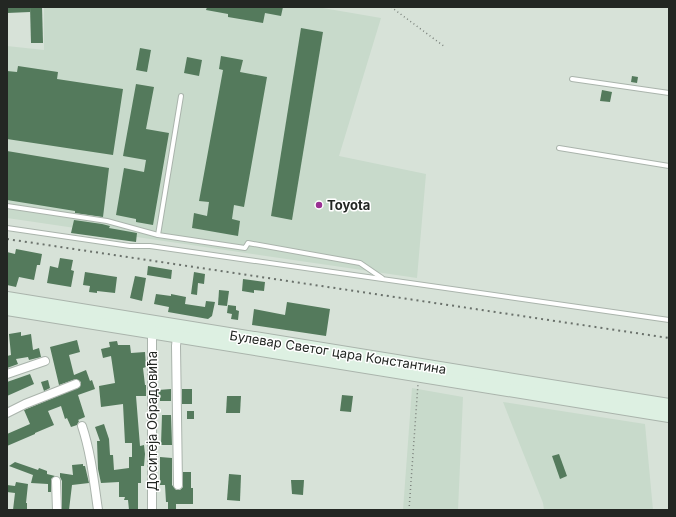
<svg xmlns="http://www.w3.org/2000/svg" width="676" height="517" viewBox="0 0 676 517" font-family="Inter,sans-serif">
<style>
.built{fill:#c8dacb}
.building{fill:#547a5c}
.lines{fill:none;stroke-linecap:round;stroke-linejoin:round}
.lane-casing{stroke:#aab4ac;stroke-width:6}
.street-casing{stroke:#aab4ac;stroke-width:10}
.secondary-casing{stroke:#aab4ac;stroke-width:14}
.path{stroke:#7b827c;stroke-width:1.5;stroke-dasharray:1 3;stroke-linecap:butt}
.lane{stroke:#fff;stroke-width:4}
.street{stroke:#fff;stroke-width:8}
.secondary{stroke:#ddf0e2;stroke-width:12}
.rail{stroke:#6a716b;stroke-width:2;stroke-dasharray:2 4;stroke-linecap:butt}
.poi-dot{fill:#992f92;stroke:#fff;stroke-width:1.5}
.labels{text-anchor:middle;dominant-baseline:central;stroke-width:3;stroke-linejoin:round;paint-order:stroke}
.poi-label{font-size:13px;font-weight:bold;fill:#232723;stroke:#fff;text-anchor:start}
.street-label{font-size:13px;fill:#232723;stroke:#fff}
</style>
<rect width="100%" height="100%" fill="#d7e2d8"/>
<g class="built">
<polygon points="44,7 317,7 381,18 339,156 426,174 417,278 7,218 7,46 44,50"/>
<polygon points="412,388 463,397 458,510 403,510"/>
<polygon points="503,402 645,424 653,510 544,510 543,503"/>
</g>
<g class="building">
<polygon points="7,7 30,7 30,12 7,13"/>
<polygon points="30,7 42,7 43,43 31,43"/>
<polygon points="207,7 283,7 281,16 265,13 263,23 228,17 228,14 206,10"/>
<polygon points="301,28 323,32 292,220 271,216"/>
<polygon points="140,48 151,50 147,72 136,70"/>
<polygon points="221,56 243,60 240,72 267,77 244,207 234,205 232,219 240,221 238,236 192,228 194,213 207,216 209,202 199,201 223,70 219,69"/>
<polygon points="187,57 202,60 199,76 184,73"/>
<polygon points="18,66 58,72 57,79 123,89 113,155 7,139 7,71 17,72"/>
<polygon points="632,76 638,77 637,83 631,82"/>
<polygon points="136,84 154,87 146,129 169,133 153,225 136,222 136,219 116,215 124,168 144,172 146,160 123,156"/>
<polygon points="602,90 612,92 610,102 600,101"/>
<polygon points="7,151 109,168 103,217 75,213 75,211 7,200"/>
<polygon points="74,220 102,224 110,226 109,228 137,233 136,242 71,233"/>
<polygon points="16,249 42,254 40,265 37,265 34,280 19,277 16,287 7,285 7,252 15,254"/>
<polygon points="60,258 73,260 71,270 74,271 71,287 47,283 50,266 58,268"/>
<polygon points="148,266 172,270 171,279 147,275"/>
<polygon points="85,272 117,277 115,293 97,291 97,293 89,292 90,286 83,285"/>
<polygon points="194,272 205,274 204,284 198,283 197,295 191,294"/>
<polygon points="135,276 146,278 142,301 130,298"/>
<polygon points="243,279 265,282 264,291 254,290 254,293 242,291"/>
<polygon points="219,290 229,291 227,306 218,305"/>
<polygon points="156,294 171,296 171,294 186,297 185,304 205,307 206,301 215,302 212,316 208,319 168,312 169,307 154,304"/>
<polygon points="287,302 330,309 326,336 252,325 254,309 285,315"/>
<polygon points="228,305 236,306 236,310 239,311 238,320 231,319 232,314 227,313"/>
<polygon points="21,332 21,336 31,334 33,350 39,348 41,357 29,360 28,357 16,359 18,364 7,368 7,356 11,355 9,334"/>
<polygon points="77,340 80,352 69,355 74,375 86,370 90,381 92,380 95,389 78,395 85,417 78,420 79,421 77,425 71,427 67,418 65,419 61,406 48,411 54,425 35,433 35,434 7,446 7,434 30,424 24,410 80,387 81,382 76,379 59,385 50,347"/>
<polygon points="117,341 118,345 130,345 131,353 145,352 146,367 143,368 145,385 146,385 146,396 136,396 140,446 144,445 145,454 144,466 141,466 141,483 138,483 138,510 129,510 128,500 124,500 125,497 119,497 119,482 101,483 98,469 97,441 100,441 95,427 104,424 109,439 110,455 113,455 114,470 129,468 129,457 132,457 132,443 125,443 123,404 101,407 99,386 115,383 111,356 103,358 101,349 110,347 109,342"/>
<polygon points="30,374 34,384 7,396 7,382"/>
<polygon points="48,380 50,388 44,391 41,382"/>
<polygon points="171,389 171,401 160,401 160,395 158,395 158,390"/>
<rect x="182" y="389" width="10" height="15"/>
<polygon points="342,395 353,396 351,412 340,411"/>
<polygon points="227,396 241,396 240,413 226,413"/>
<rect x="187" y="411" width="7" height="8"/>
<polygon points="162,415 171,415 172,445 161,445"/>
<polygon points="559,454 567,476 560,479 552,456"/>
<polygon points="160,457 172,458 172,485 176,490 180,490 183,487 183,472 191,472 191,488 193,488 193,504 176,504 176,510 168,510 168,502 166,502 165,485 160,485"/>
<polygon points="15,462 38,470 39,468 47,471 47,474 55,476 51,479 51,492 48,492 48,484 31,483 33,475 9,466"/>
<polygon points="83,464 83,466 85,466 89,483 72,485 69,510 62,510 62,481 60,477 60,473 73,475 72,465"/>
<polygon points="229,474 241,475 240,501 227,500"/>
<polygon points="291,480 304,480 303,495 292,494"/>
<polygon points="16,482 28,484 26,503 27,503 27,510 13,510 15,493 7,492 7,485 15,486"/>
</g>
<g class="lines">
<defs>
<g id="lane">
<polyline points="572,79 669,93"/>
<polyline points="559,148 669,166"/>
<polyline points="7,206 107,221 158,235 245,248 248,243 360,263 382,278"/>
<polyline points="7,228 130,246 150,246 669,320"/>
<polyline points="158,235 181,96"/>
</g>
<g id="street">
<polyline points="152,332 152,510"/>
<polyline points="177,337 176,346 178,485"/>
<polyline points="7,374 45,361"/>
<polyline points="7,413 25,404 76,384"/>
<path d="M82,426c9,27 12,56 16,84"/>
<polyline points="56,481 57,510"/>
</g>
<g id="secondary">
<polyline points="7,298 669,405"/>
<polyline points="7,309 669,416"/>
</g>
</defs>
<use href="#lane" class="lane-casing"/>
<use href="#street" class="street-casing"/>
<use href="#secondary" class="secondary-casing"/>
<g class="path">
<polyline points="391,7 445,47"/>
<polyline points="409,510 418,384"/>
</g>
<use href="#lane" class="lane"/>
<use href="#street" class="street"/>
<use href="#secondary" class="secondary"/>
<polyline class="rail" points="7,239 669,338"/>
</g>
<circle class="poi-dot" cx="319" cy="205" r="4"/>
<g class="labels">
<g class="poi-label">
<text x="327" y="205">Toyota</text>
</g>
<g class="street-label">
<text transform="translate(338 352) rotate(9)">Булевар Светог цара Константина</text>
<text transform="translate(152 421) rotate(-90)">Доситеја Обрадовића</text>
</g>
</g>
<rect width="676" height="517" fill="none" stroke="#232723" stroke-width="16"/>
</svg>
